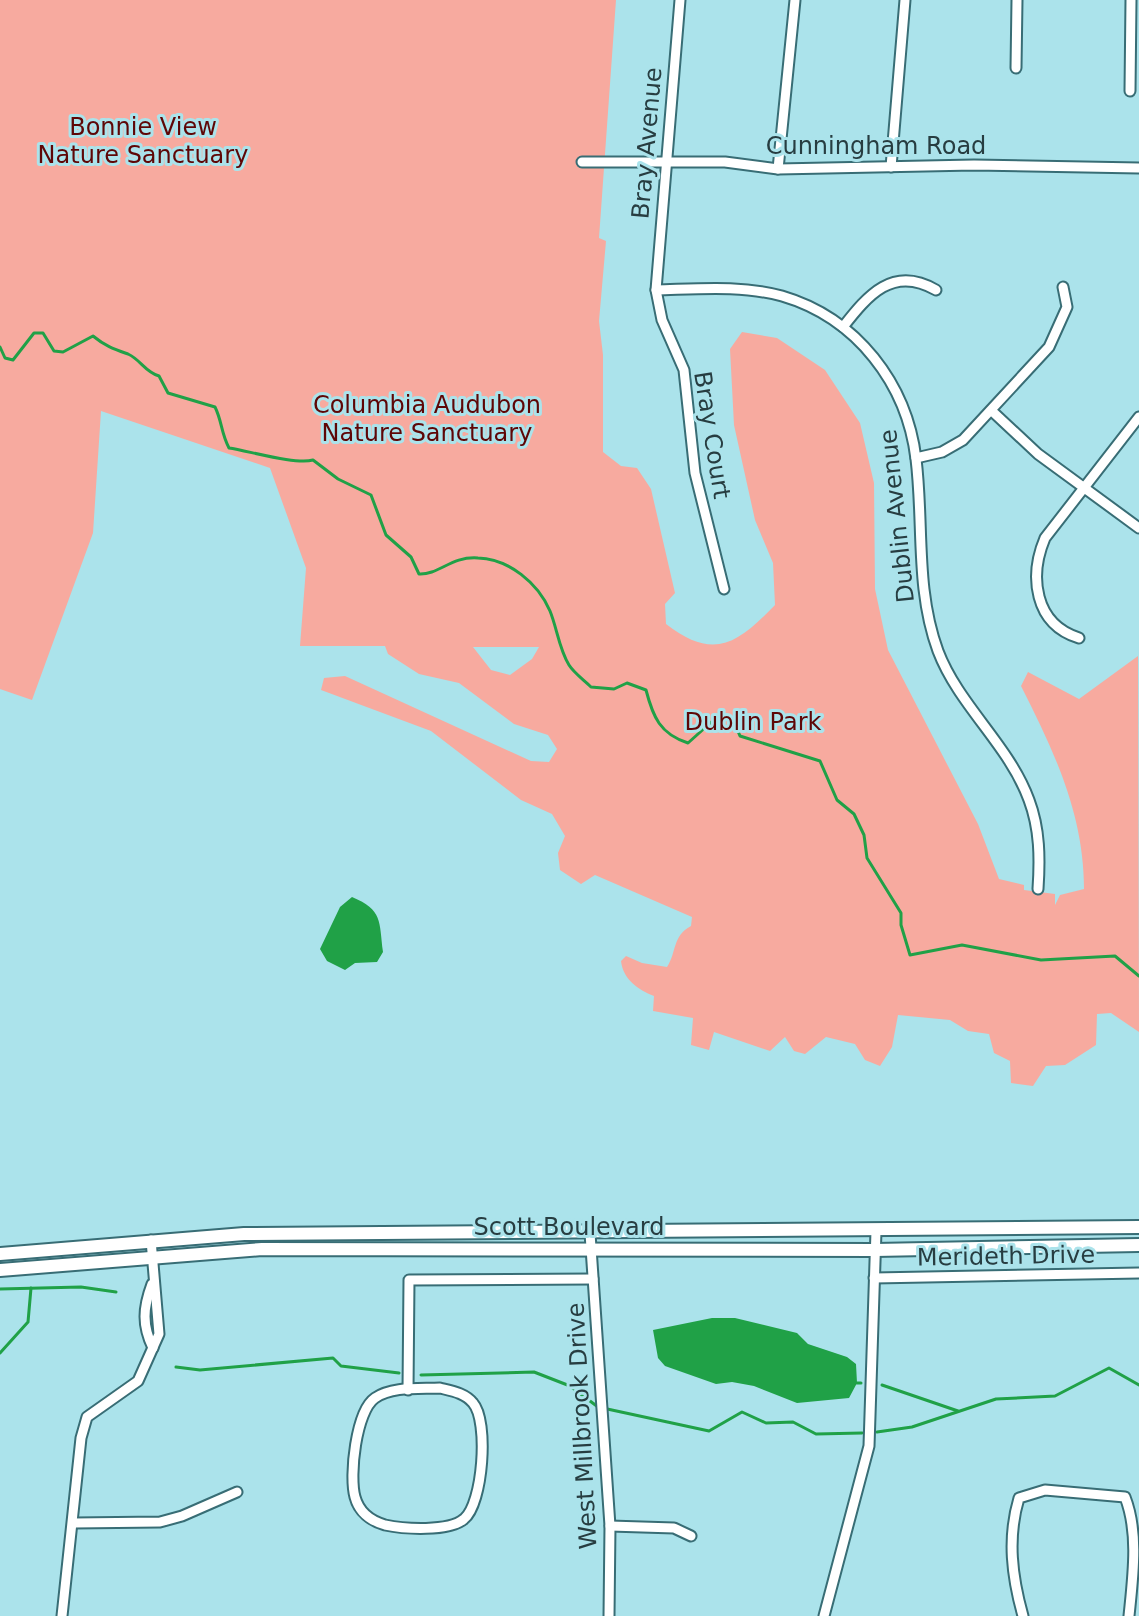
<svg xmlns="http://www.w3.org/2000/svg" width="1139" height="1616" viewBox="0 0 1139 1616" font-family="'DejaVu Sans',sans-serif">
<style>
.green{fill:#f7aa9f;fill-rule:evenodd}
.water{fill:#20a147}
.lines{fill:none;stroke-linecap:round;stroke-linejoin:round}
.stream{stroke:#20a147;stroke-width:3}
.street-casing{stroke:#386d75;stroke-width:13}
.secondary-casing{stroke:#386d75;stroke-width:16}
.street{stroke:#fff;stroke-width:9}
.secondary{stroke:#fff;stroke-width:12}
.labels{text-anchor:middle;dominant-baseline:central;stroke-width:6;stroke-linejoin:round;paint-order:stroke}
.park-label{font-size:24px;fill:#5e0606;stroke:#abe3eb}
.street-label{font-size:24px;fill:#273d41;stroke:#abe3eb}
</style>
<rect width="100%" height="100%" fill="#abe3eb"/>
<path class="green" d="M0,0h616l-17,238 7,3 -7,80 4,34v97l18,14 16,2 14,21 24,104 -10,11 1,20c48,37 71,20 109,-19l-2,-42 -18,-43 -21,-95 -4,-76 12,-17 35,6 48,32 35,53 14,60 1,106 13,61 90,174 21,55 25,6v5l31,4v11l5,-10 24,-6c0,-75 -30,-138 -63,-203l7,-14 51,27 59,-43 1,376 -28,-19 -14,1 -1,31 -31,20 -19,1 -13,20 -22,-3 -1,-22 -16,-8 -5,-19 -21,-3 -18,-11 -52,-5 -6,32 -12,19 -15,-6 -10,-16 -29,-7 -21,17 -11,-3 -9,-14 -15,14 -56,-19 -5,18 -18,-5 2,-27 -40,-7 1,-15c-16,-6 -31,-17 -33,-35l5,-5 16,7 25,4c10,-15 5,-31 24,-41l1,-9 -97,-42 -14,9 -21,-14 -2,-17 7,-17 -13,-22 -31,-14 -90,-69 -110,-41 3,-12 21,-2 186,85 18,1 8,-13 -9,-14 -34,-11 -55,-41 -40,-9 -31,-20 -3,-8h-85l6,-78 -36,-100 -169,-57 -8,122 -61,167 -32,-11zM473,647h66l-7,12 -22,16 -19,-5z"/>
<g class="water">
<path d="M352,897c31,13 27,24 31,55l-6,10 -22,1 -10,7 -18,-9 -7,-12 20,-42z"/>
<polygon points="712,1318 735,1318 797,1333 808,1344 847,1357 856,1364 857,1383 849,1398 797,1403 754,1386 732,1382 716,1384 665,1366 658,1358 653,1330"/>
</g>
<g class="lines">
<g class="stream">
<path d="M0,347l5,11 8,2 21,-27h9l11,18 9,1 30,-16c12,10 21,13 35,18 13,6 17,18 31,22l9,17 47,14c7,14 6,26 14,41 20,3 67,17 84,12l25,19 33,16 15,40 25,22 8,17c20,1 32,-18 59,-16 31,1 60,25 72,53 7,17 9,38 19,54 5,8 15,15 22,22l23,2 13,-6 19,7c7,27 14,44 42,53l30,-27 16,6 6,14 80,25 17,39 17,14 10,21 3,23 34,55v12l9,30 52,-10 79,15 74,-4 24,20"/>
<polyline points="0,1289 81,1287 116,1292"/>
<polyline points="0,1353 28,1322 31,1288"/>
<polyline points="176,1367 200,1370 333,1358 341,1366 399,1373"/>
<polyline points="421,1375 534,1372 570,1386 598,1407 709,1431 742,1412 766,1423 793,1422 816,1434 862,1433"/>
<polyline points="857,1383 861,1383"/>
<polyline points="882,1385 958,1411"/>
<polyline points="877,1432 912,1427 996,1399 1055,1396 1109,1368 1139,1385"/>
</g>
<defs>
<g id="street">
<polyline points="680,0 656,290 662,320 684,370 695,473 724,589"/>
<polyline points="1016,68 1017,0"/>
<polyline points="1130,91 1131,0"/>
<polyline points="582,162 725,162 778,169 974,165 1139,168"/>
<polyline points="891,167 905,0"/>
<polyline points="778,169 795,0"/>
<path d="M656,290c42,-1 86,-5 126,6 75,22 125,88 134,163 8,65 -1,130 22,192 21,55 71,94 91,149 11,29 11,59 9,89"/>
<path d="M843,327c25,-32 50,-62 93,-37"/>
<polyline points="993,412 1038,454 1139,528"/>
<polyline points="916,458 942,452 963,440 1049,347 1067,307 1063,287"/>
<path d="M1079,638c-45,-14 -50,-62 -34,-100l94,-121"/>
<polyline points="590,1233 610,1526 609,1616"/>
<polyline points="874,1278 1139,1273"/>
<path d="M152,1284c-9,24 -10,41 1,64"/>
<path d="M440,1388c12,3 25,5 33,15 16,18 10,101 -9,116 -15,13 -60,10 -79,6 -14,-4 -26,-13 -30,-28 -6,-21 1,-86 20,-99 17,-12 45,-9 65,-10z"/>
<polyline points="408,1390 409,1280 593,1279"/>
<polyline points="74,1523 160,1522 182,1516 237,1492"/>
<polyline points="610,1526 674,1528 691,1536"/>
<polyline points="62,1616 81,1438 87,1417 138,1381 159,1334 151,1240"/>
<polyline points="824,1616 869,1446 876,1231"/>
<path d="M1023,1616c-11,-39 -16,-78 -4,-118l26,-8 80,7c14,36 8,79 4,119"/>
</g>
<g id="secondary">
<polyline points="0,1254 244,1234 1139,1227"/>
<polyline points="0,1270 262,1249 875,1250 1139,1245"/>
</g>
</defs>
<use href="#street" class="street-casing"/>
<use href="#secondary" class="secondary-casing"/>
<use href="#street" class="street"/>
<use href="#secondary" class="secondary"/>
</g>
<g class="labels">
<g class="park-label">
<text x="143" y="127">Bonnie View<tspan x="143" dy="28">Nature Sanctuary</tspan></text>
<text x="427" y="405">Columbia Audubon<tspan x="427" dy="28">Nature Sanctuary</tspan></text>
<text x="753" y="722">Dublin Park</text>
</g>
<g class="street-label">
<text transform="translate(647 143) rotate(-85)">Bray Avenue</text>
<text x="876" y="146">Cunningham Road</text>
<text transform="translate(712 435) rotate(81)">Bray Court</text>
<text transform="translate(897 516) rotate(-96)">Dublin Avenue</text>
<text x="569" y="1227">Scott Boulevard</text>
<text transform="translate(1006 1256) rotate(-1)">Merideth Drive</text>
<text transform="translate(582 1426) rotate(-93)">West Millbrook Drive</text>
</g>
</g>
</svg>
